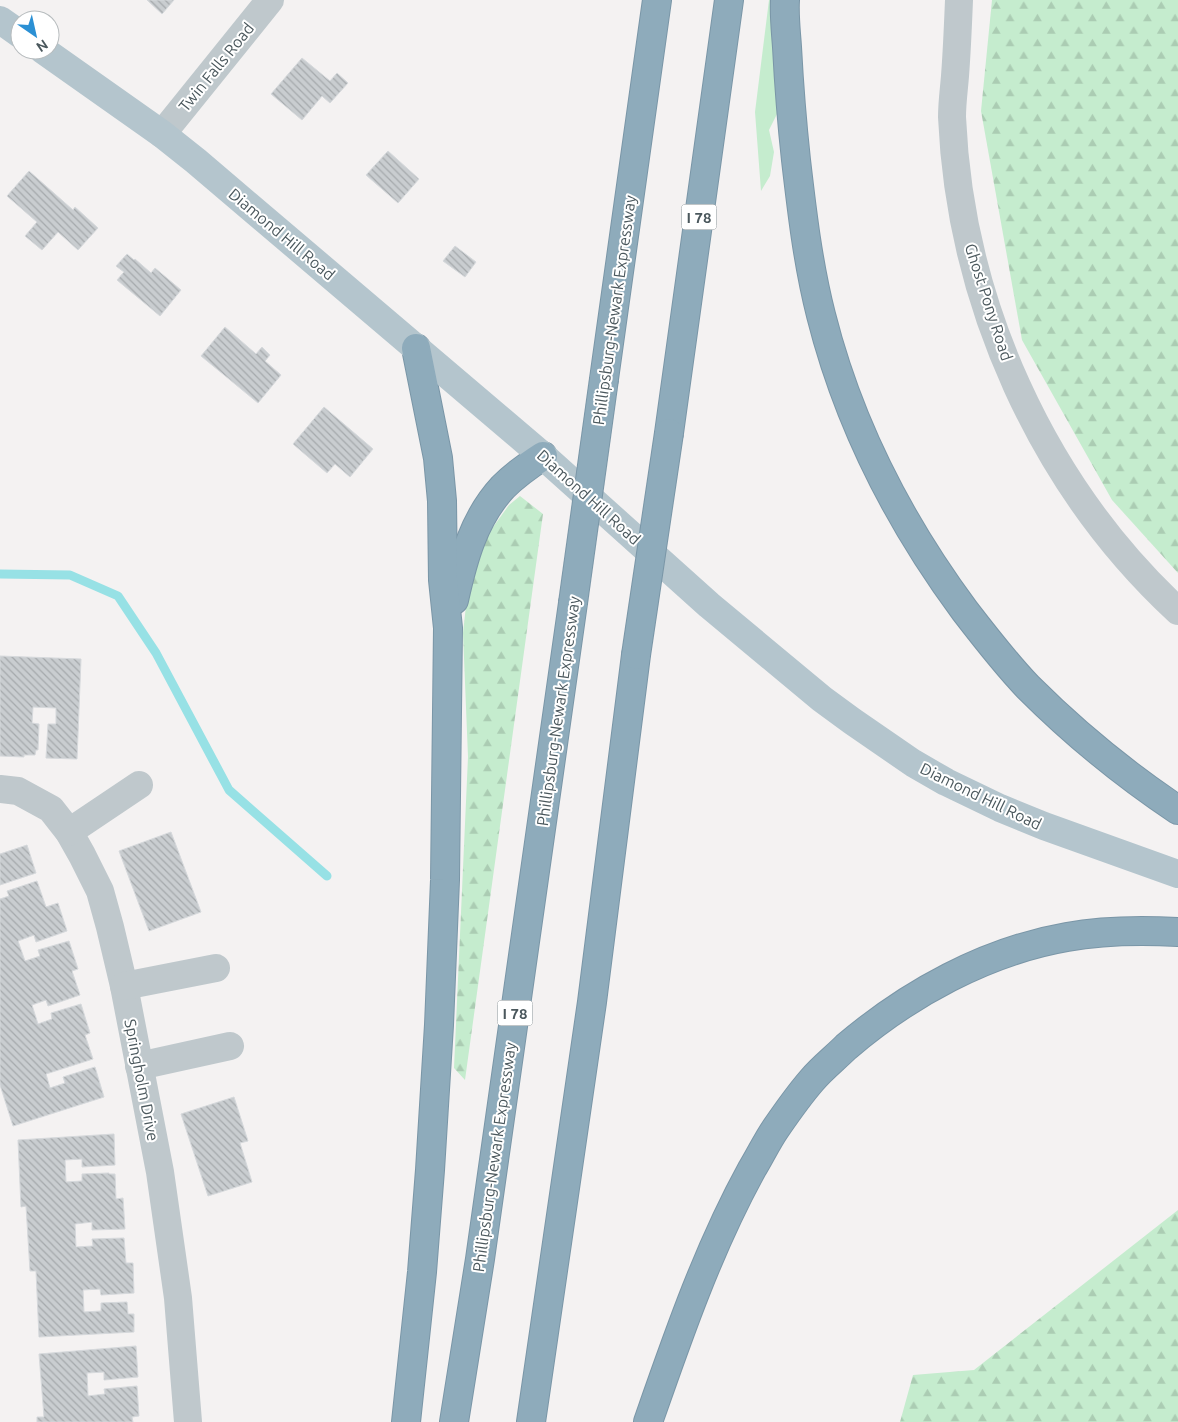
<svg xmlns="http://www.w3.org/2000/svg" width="1178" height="1422" viewBox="0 0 1178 1422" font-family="Ubuntu,sans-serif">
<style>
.green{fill:#c5ecce}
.forest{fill:url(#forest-firs)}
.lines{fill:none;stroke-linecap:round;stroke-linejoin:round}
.stream{stroke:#97e1e5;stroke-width:9}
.building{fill:url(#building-back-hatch);stroke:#d6d9dc}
.highway-casing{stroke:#7a96a7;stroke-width:30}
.minor{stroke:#bfc8cc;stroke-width:28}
.major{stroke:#b4c5cd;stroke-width:28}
.highway{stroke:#8eabbb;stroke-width:28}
.highway-bridge-casing{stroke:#7a96a7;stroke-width:30;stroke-linecap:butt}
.highway-bridge{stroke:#8eabbb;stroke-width:28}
.labels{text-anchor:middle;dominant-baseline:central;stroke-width:4;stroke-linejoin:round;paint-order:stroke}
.shield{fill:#fff;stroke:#818a8e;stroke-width:1}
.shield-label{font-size:15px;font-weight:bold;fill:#4b585d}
.street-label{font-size:16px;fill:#4b585d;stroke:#fff}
</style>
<defs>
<pattern id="forest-firs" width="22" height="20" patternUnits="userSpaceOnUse" patternTransform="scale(1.25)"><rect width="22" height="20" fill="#c5ecce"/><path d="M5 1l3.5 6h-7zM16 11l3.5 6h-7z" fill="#abccb3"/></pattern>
<pattern id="building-back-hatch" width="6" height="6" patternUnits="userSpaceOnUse" patternTransform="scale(1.25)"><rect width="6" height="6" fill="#c9cdd0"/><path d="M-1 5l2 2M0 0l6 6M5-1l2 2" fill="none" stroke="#a5a9ac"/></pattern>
</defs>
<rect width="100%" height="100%" fill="#f4f2f2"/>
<polygon class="green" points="769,0 773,0 778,112 769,130 774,152 770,176 761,191 755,112"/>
<g class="forest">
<polygon points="992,0 1178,0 1178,573 1112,500 1022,340 981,111"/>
<polygon points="520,496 543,514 465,1080 454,1068 468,757 463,633 469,578 483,541 509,505"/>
<polygon points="1178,1210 1178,1422 900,1422 913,1375 974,1370"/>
</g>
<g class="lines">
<polyline class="stream" points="0,574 70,575 118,596 156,653 229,790 327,876"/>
</g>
<g class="building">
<polygon points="147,0 174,0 162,14"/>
<polygon points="302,58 330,81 337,73 348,83 330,103 322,96 302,120 271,94"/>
<polygon points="388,151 419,179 398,203 366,175"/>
<polygon points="29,171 73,210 75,207 98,228 78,250 58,232 42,250 25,236 37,222 7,196"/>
<polygon points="455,246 476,262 465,277 443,261"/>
<polygon points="127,254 134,260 135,259 151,273 155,268 181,290 160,316 117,280 124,272 116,266"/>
<polygon points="225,327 256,354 262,347 270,355 265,361 281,375 258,403 201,356"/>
<polygon points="324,407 373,449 350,477 335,464 327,473 293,444"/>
<polygon points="0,656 81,659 77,759 46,758 48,724 56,724 56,708 33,707 32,723 39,724 38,750 36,750 35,755 24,755 24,757 0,756"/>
<polygon points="171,832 201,912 149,931 119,851"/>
<polygon points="27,845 36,873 0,885 0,854"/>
<polygon points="37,881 46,907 58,903 67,931 36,942 34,935 18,941 25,961 40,956 38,950 69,941 78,969 72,971 80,995 48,1006 46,1000 32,1005 38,1024 52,1019 51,1013 81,1004 90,1033 85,1035 93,1059 46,1074 50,1088 65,1083 63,1077 95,1067 104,1097 13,1126 0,1085 0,899 9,896 7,891"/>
<polygon points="234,1097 248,1141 240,1143 252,1182 208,1196 181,1114"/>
<polygon points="114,1134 115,1165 82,1167 82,1159 65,1160 66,1182 82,1181 82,1174 109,1173 109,1174 115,1174 116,1199 123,1198 125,1229 92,1230 92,1222 75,1224 76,1247 93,1246 92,1239 124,1238 126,1263 133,1263 134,1293 101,1295 100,1289 83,1290 84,1312 101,1311 101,1303 127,1302 128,1314 134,1314 134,1332 39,1337 36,1271 30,1271 26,1206 21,1207 18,1140"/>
<polygon points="136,1346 138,1377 104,1380 104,1372 87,1373 88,1396 105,1394 104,1389 137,1386 139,1416 132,1417 133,1422 37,1422 37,1417 44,1417 39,1354"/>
</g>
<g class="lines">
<defs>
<g id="highway">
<path d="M785,0c-1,16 1,32 2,47 2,38 5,76 9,113 6,52 12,104 25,155 27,107 78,207 144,296 20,26 40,52 63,76 46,46 96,87 150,123"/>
<polyline points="604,379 657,0"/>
<polyline points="669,433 729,0"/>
<path d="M454,600c9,-41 20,-82 49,-113 12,-12 26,-22 40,-31"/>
<polyline points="406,1422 422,1272 430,1170 439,1025 445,880 448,628 443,580 442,501 438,458 416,348"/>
<polyline points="454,1422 480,1259 573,603"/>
<polyline points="531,1422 592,1002 636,655"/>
<path d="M648,1422c30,-86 60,-173 104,-253 8,-13 15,-28 24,-41 11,-16 23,-33 36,-48 10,-12 23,-22 34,-33 62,-53 140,-96 221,-110 38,-7 73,-7 111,-5"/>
</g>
</defs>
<use href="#highway" class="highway-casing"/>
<g class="minor">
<path d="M959,0c-1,25 -2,50 -4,76 -1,13 -3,27 -3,41 8,185 90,368 226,494"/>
<polyline points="162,134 270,0"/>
<polyline points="0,789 18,791 51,809 69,832 82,855 100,891 110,927 124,986 160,1172 178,1298 188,1422"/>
<polyline points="69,832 139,785"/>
<polyline points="124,986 216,968"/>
<polyline points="139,1066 230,1046"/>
</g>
<g class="major">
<polyline points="0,20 20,34"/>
<polyline points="43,50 162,134 196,161 543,456 709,605 822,699 852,721 913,763 946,782 1000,808 1044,826 1178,874"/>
</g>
<use href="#highway" class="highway"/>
<defs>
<g id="highway-bridge">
<polyline points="573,603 604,379"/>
<polyline points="636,655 669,433"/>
</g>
</defs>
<use href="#highway-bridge" class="highway-bridge-casing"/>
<use href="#highway-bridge" class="highway-bridge"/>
</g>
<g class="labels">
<g class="shield">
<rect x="681.5" y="204.5" width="35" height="25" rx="4"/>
<rect x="497.5" y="1000.5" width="35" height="25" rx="4"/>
</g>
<g class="shield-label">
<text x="699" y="217">I 78</text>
<text x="515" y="1013">I 78</text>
</g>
<g class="street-label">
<text transform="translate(216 67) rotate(-51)">Twin Falls Road</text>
<text transform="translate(282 234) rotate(40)">Diamond Hill Road</text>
<text transform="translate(989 302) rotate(72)">Ghost Pony Road</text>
<text transform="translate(614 310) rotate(-82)">Phillipsburg-Newark Expressway</text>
<text transform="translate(589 497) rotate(42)">Diamond Hill Road</text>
<text transform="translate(558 711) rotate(-82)">Phillipsburg-Newark Expressway</text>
<text transform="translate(981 796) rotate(26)">Diamond Hill Road</text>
<text transform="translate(142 1080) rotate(79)">Springholm Drive</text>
<text transform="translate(494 1157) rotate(-82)">Phillipsburg-Newark Expressway</text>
</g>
</g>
<g transform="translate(35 35) rotate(146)"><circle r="24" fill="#ffffff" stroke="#b7bcbe"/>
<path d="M0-4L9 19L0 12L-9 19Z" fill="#2b90d4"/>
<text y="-8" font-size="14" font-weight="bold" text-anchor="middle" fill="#4b585d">N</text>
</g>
</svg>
